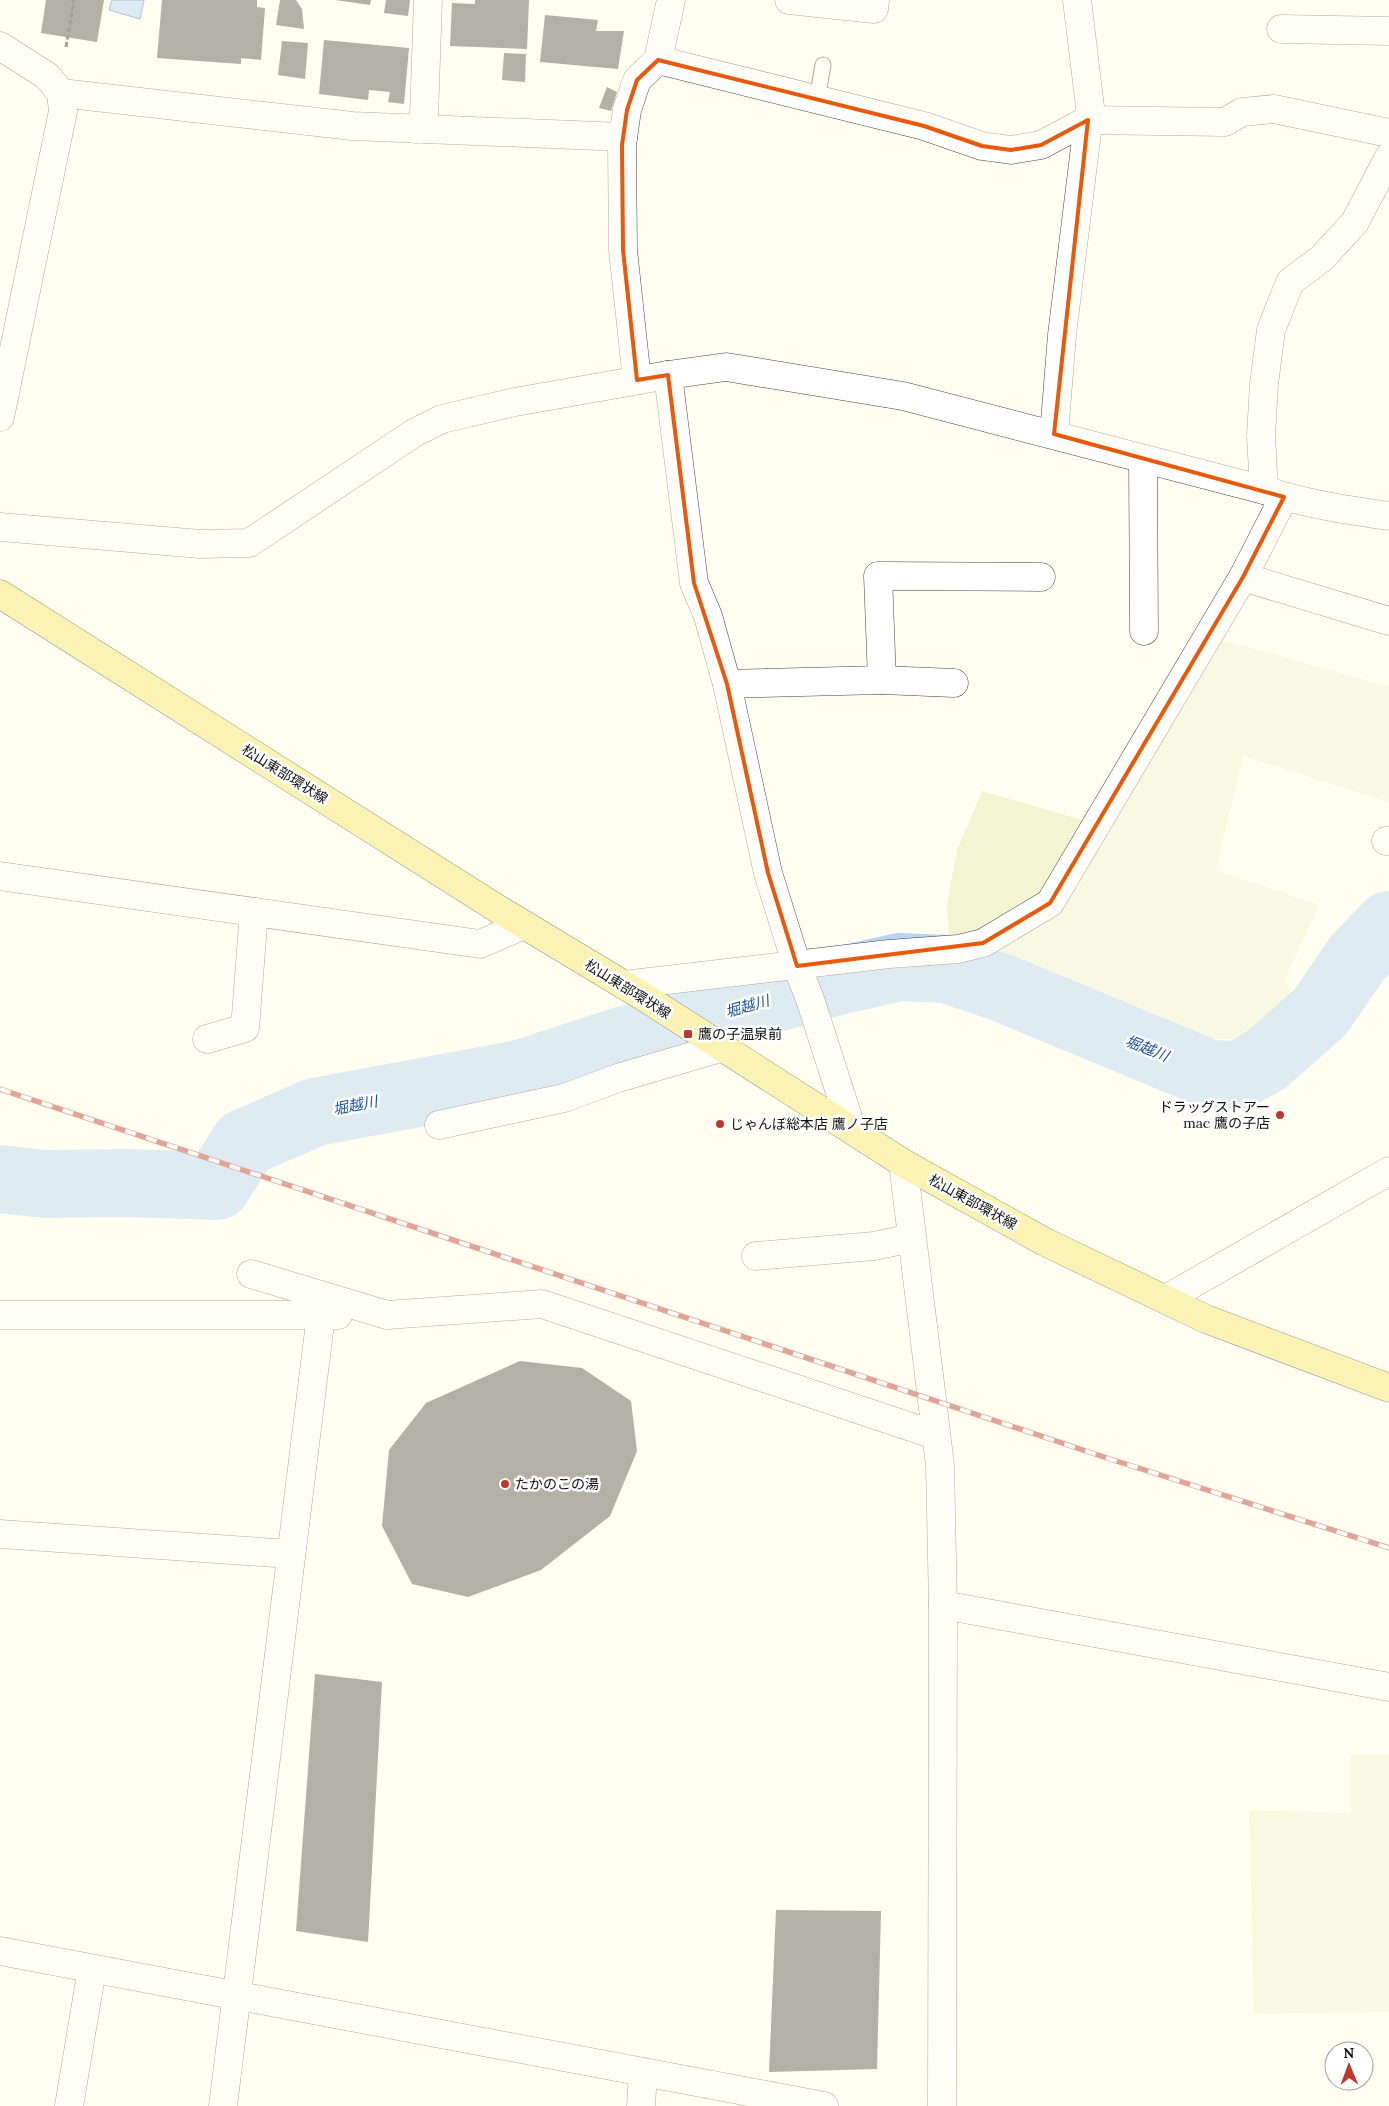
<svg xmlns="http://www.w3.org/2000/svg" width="1389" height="2106" viewBox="0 0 1389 2106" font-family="Lora,'Noto Sans JP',serif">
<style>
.farmland{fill:#f2f4d2}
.water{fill:#b7d5f5;stroke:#407fca}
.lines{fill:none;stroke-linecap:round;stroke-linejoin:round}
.river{stroke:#b7d5f5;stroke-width:68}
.building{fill:#57524c}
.service-casing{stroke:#424242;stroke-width:17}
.minor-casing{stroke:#424242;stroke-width:29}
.primary-casing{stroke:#202020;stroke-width:29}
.path{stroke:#313131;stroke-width:3;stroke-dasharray:5 2.5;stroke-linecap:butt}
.service{stroke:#fff;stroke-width:15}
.minor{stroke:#fff;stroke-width:28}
.primary{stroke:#f4e76c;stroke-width:28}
.rail-casing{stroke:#bc382a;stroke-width:5.5}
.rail{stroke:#fff;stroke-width:4;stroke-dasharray:11;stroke-linecap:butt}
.marked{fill:none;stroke:#e8590c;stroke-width:4;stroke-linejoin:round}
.poi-dot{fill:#bc382a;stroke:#fff;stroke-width:2}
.labels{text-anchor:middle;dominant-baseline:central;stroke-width:5;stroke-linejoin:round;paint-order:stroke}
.street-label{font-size:14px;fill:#0f0f0f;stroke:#fff}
.poi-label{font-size:14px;fill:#0f0f0f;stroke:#fff;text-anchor:start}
.water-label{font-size:15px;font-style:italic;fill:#1b529e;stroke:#fff}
</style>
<rect width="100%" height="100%" fill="#fffef1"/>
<g class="farmland">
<polygon points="1216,638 1389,687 1389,802 1243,756 1216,870 1319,905 1285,979 1292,995 1291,1009 1273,1023 1252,1033 1230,1039 1195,1038 985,959 985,951 1057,910"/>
<polygon points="982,791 1082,820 1037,896 968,939 949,938 947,904 957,850"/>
<polygon points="1351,1754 1389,1754 1389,2012 1254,2014 1249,1810 1351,1813"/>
</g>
<polygon class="water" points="112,0 144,0 140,19 109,10"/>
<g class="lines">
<polyline class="river" points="0,1179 45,1184 126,1183 217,1186 244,1143 315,1112 520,1074 618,1042 837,981 900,967 946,969 1000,987 1210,1074 1239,1075 1266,1060 1320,1012 1358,957 1389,925"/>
</g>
<g class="building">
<polygon points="46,0 104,0 97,42 41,33"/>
<polygon points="162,0 257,0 257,7 265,8 261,60 241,58 241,64 157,58"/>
<polygon points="280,0 296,0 302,9 304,29 276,25"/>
<polygon points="335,0 371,0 370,5"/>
<polygon points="386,0 410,0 408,16 384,13"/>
<polygon points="475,0 529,0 527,49 450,46 452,3 475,4"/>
<polygon points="545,15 598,20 596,31 624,31 618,69 540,62"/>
<polygon points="324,40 409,48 404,104 388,102 390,92 369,90 368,100 319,94"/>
<polygon points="282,41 308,43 305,79 278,75"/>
<polygon points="504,53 526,54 525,82 502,80"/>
<polygon points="607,87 617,92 611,111 599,108"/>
<polygon points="520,1361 582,1368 631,1401 637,1451 610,1516 541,1570 468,1597 412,1584 382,1526 389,1450 426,1403"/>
<polygon points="315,1674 382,1682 368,1942 296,1931"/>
<polygon points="776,1910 881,1911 877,2069 769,2072"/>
</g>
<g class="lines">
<defs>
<polyline id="service" points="817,99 823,65"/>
<g id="minor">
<polyline points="789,0 874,9 875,0"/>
<polyline points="1281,29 1389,31"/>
<polyline points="0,46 47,76 61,93 63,111 0,417"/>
<polyline points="658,60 924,126 982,146 1011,150 1041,145 1088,120 1225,122 1242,112 1274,109 1389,133"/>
<polyline points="61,93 352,126 623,137"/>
<polyline points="416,129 424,116 428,0"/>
<polyline points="668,375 694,583 708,616 727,684 768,873 797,966 811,1002 852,1130"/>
<polyline points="637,380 623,250 622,145 627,110 637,80 658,60 671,0"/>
<polyline points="1054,434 1062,335 1090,107 1077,0"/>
<polyline points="1143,459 1144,631"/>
<polyline points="1264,490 1261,436 1264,384 1271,330 1290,282 1322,258 1355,222 1389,157"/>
<path d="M0,527l200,17 49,-1 165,-110 28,-14 73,-17 153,-27 58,-8 177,29 361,94c41,14 83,20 125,26"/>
<polyline points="1243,577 1389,621"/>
<polyline points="882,680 878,576 1041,577"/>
<polyline points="727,684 882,680 954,683"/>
<polyline points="1386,841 1389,841"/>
<polyline points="0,876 480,944 524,925"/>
<polyline points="624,985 889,954 958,949 983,943 1050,903 1243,577 1284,497"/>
<polyline points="207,1039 245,1028 254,912"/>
<polyline points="439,1125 564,1098 618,1078 720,1048"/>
<polyline points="903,1163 940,1465 943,1605 942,2106"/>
<polyline points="756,1256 874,1246 911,1238"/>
<polyline points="251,1274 387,1315 542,1304 935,1435"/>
<polyline points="1166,1299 1389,1171"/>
<polyline points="0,1315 338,1315"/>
<polyline points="0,1534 291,1554"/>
<polyline points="943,1605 1389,1687"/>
<polyline points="0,1951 824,2106"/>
<polyline points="69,2106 92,1969"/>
<polyline points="223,2106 321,1315"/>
<polyline points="641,2106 643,2073"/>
</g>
<polyline id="primary" points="0,594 498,909 644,997 903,1163 1045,1242 1206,1319 1389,1388"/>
</defs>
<use href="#service" class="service-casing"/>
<use href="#minor" class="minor-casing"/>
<use href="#primary" class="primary-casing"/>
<polyline class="path" points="66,47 74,0"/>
<use href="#service" class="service"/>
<use href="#minor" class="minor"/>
<use href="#primary" class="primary"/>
<defs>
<polyline id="rail" points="0,1089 1107,1458 1389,1548"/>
</defs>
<use href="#rail" class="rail-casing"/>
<use href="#rail" class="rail"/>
</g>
<path d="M0 0H1389V2106H0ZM658,60l266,66 58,20 29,4 30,-5 47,-25 -34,314 230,63 -41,80 -193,326 -67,40 -186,23 -29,-93 -41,-189 -33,-101 -26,-208 -31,5 -14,-130 -1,-105 5,-35 10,-30z" fill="#fffef1" fill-opacity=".55" fill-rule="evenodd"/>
<path class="marked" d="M658,60l266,66 58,20 29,4 30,-5 47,-25 -34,314 230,63 -41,80 -193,326 -67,40 -186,23 -29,-93 -41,-189 -33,-101 -26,-208 -31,5 -14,-130 -1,-105 5,-35 10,-30z"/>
<g class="poi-dot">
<rect x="683" y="1029" width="10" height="10" rx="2.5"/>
<circle cx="1280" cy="1115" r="5"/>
<circle cx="720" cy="1124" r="5"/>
<circle cx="505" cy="1484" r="5"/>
</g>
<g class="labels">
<g class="street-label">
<text transform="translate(285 774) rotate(32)">松山東部環状線</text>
<text transform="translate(628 989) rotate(32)">松山東部環状線</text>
<text transform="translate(973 1202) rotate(29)">松山東部環状線</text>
</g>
<g class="poi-label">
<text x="698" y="1034">鷹の子温泉前</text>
<text x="1270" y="1107" text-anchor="end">ドラッグストアー<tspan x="1270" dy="16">mac 鷹の子店</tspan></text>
<text x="730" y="1124">じゃんぼ総本店 鷹ノ子店</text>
<text x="515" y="1484">たかのこの湯</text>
</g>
<g class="water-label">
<text transform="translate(747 1006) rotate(-16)">堀越川</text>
<text transform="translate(1147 1048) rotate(22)">堀越川</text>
<text transform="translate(355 1105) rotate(-11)">堀越川</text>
</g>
</g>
<g transform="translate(1349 2066) rotate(359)"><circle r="24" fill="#ffffff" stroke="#9f9f9f"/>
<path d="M0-4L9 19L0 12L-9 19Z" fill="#bc382a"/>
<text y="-8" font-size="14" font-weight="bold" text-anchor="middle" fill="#0f0f0f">N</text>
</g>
</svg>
